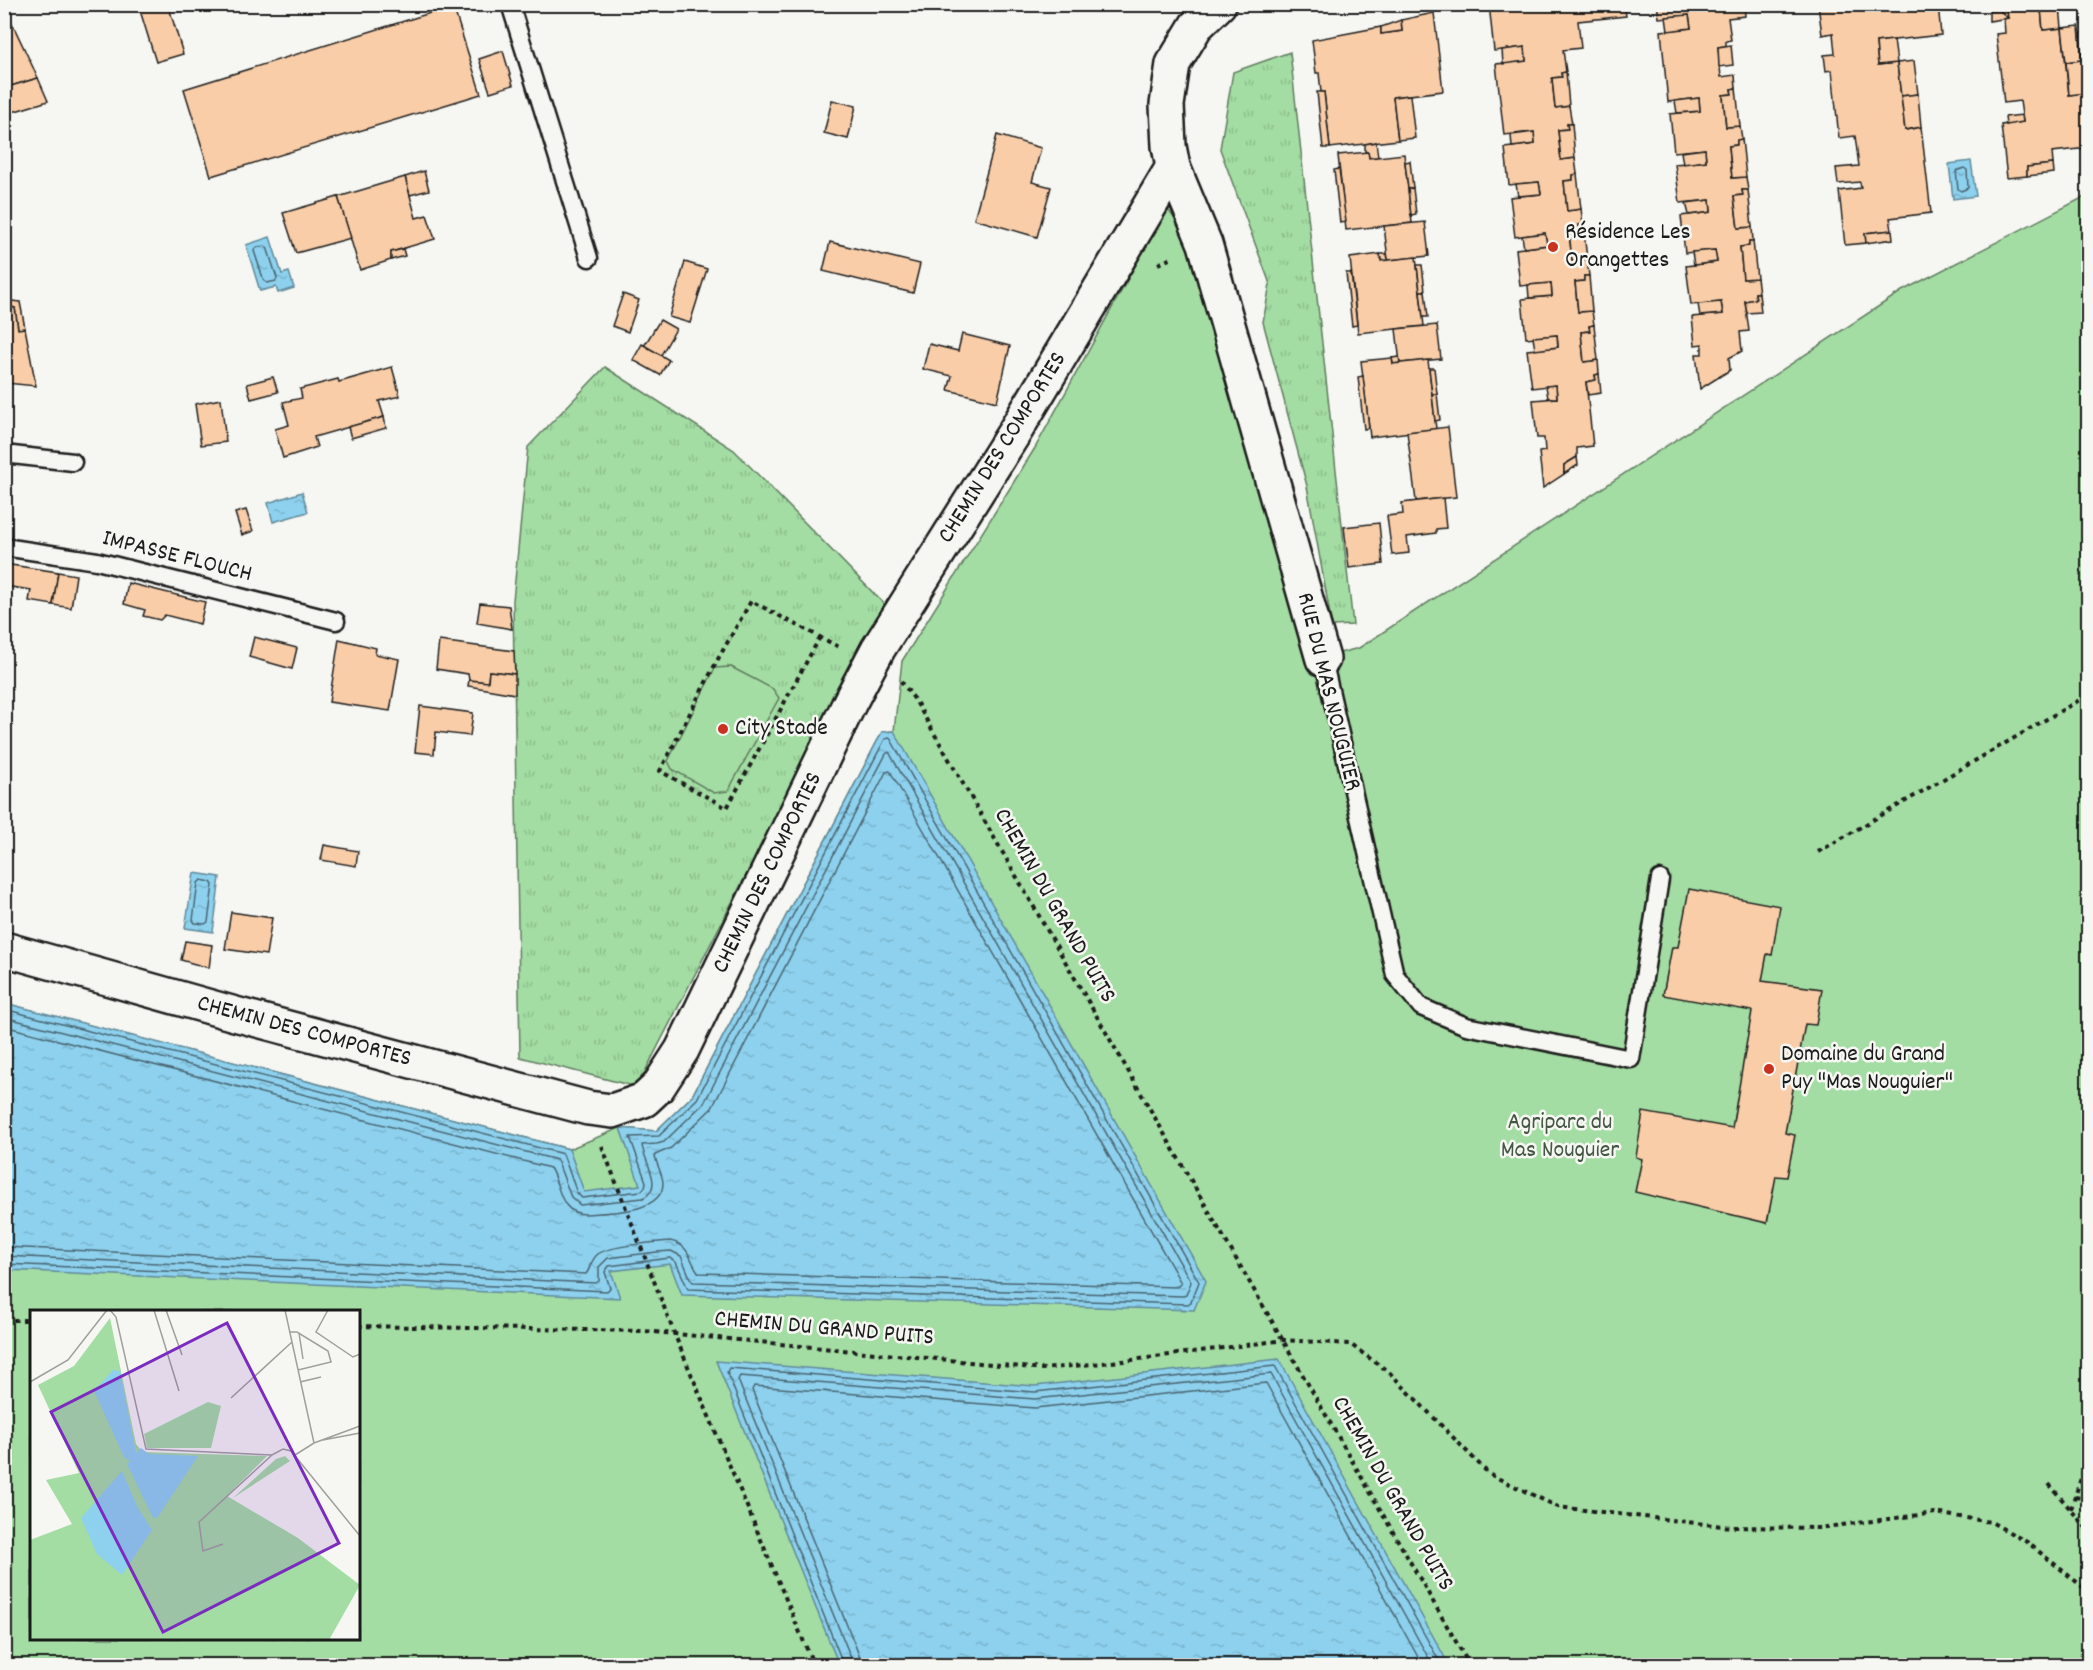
<svg xmlns="http://www.w3.org/2000/svg" width="2093" height="1670" viewBox="0 0 2093 1670" font-family="Dekko,sans-serif">
<style>
.grass{fill:url(#grass-tufts);stroke:#607c60;stroke-width:1.5}
.park{fill:#a3dda3;stroke:#607c60;stroke-width:1.5;fill-rule:evenodd}
.water{fill:url(#water-ripples);stroke:#60899a;stroke-width:1.5}
.lines{fill:none;stroke-linecap:round;stroke-linejoin:round}
.shore{stroke:#496470;stroke-width:1.5}
.building{fill:#f9cda8;stroke:#1c1c1c;stroke-width:1.5}
.service-casing{stroke:#1c1c1c;stroke-width:21}
.minor-casing{stroke:#1c1c1c;stroke-width:38}
.path{stroke:#1c1c1c;stroke-width:4;stroke-dasharray:4.5 4.5;stroke-linecap:butt}
.service{stroke:#f6f6f2;stroke-width:16}
.minor{stroke:#f6f6f2;stroke-width:33}
.poi-dot{fill:#c8321e;stroke:#f6f6f2;stroke-width:2}
.labels{text-anchor:middle;dominant-baseline:central;stroke-width:5;stroke-linejoin:round;paint-order:stroke}
.poi-label{font-size:24px;fill:#1c1c1c;stroke:#f6f6f2;text-anchor:start}
.street-label{font-size:24px;fill:#1c1c1c;stroke:#f6f6f2}
.park-label{font-size:24px;fill:#445644;stroke:#f6f6f2}
.inset-road{fill:none;stroke:#9f9f9c;stroke-width:1.5}
.view{fill:#7b2cbf;fill-opacity:0.15;stroke:#7b2cbf;stroke-width:3}
.inset-edge{fill:none;stroke:#1c1c1c;stroke-width:3}
</style>
<defs>
<pattern id="grass-tufts" width="24" height="20" patternUnits="userSpaceOnUse" patternTransform="scale(1.5)"><rect width="24" height="20" fill="#a3dda3"/><path d="M3 7l-1-3M5 7V3M7 7l1-3M15 17l-1-3M17 17v-4M19 17l1-3" fill="none" stroke="#8cbd8c"/></pattern>
<pattern id="water-ripples" width="26" height="14" patternUnits="userSpaceOnUse" patternTransform="scale(1.5)"><rect width="26" height="14" fill="#8dd1ee"/><path d="M2 4q2-2 4 0t4 0M15 11q2-2 4 0t4 0" fill="none" stroke="#79b3cc"/></pattern>
</defs>
<rect width="100%" height="100%" fill="#f6f6f2"/>
<filter id="ink" filterUnits="userSpaceOnUse"><feTurbulence type="fractalNoise" baseFrequency=".0167" numOctaves="2"/><feDisplacementMap in="SourceGraphic" scale="12" xChannelSelector="R" yChannelSelector="G"/><feConvolveMatrix kernelMatrix="1 2 1 2 8 2 1 2 1" color-interpolation-filters="sRGB"/></filter>
<g filter="url(#ink)">
<g class="grass">
<polygon points="1290,52 1353,625 1332,626 1307,486 1263,322 1270,284 1220,149 1233,72"/>
<polygon points="605,367 734,450 885,605 637,1087 520,1057 513,601 528,447"/>
</g>
<g class="park">
<path d="M2088,195v1470h-2083l-1,-662 565,146 51,-21 36,3 36,-35 190,-364 12,-1 8,-70 133,-213 132,-240 27,39 111,415 54,-14 543,-357zM32,1312h326v326h-326z"/>
<polygon points="731,667 773,689 779,698 728,791 714,793 672,769 668,761 715,668"/>
</g>
<g class="water">
<polygon points="1971,161 1976,196 1953,199 1949,164"/>
<polygon points="270,237 282,274 289,272 294,288 278,293 276,287 260,291 246,245"/>
<polygon points="302,492 308,512 273,522 268,503"/>
<polygon points="894,731 1206,1281 1194,1310 682,1295 670,1264 611,1271 620,1298 7,1270 4,1264 5,1003 569,1149 584,1192 640,1185 620,1128 656,1131 692,1096 882,732"/>
<polygon points="194,873 220,877 213,932 185,928"/>
<polygon points="1279,1359 1449,1665 839,1665 716,1361 1035,1386"/>
</g>
<g class="lines">
<g class="shore">
<polygon points="1964,168 1967,170 1968,188 1961,191 1958,189 1956,171"/>
<polygon points="264,246 267,247 277,278 276,281 267,283 264,281 254,251 256,248"/>
<polygon points="201,880 211,882 213,885 208,922 205,924 195,923 193,920 198,883"/>
<polyline points="4,1009 563,1154 577,1193 582,1198 641,1191 645,1187 646,1182 630,1137 659,1136 697,1099 885,739 890,738 1199,1282 1191,1302 1188,1304 688,1289 676,1262 670,1258 609,1266 605,1272 610,1288 607,1291 4,1264"/>
<path d="M4,1017l553,143 14,37 9,8 63,-7c22,-11 1,-36 -1,-53l15,-1 7,-2 40,-39 182,-349 3,-2 302,530 -5,13 -3,1 -490,-14 -2,-2 -10,-24 -10,-5 -14,1 -49,6 -9,9v14l-3,2 -592,-27"/>
<path d="M4,1026l546,142c11,17 8,46 36,46 22,-2 78,0 77,-32 -1,-9 -7,-18 -8,-27l16,-7 41,-40 174,-336 4,-1 291,512 -4,4 -478,-14c-10,-12 -8,-28 -29,-32 -14,1 -61,5 -72,13 -7,5 -7,14 -12,20l-582,-27"/>
<polyline points="844,1666 727,1372 729,1368 1035,1392 1275,1366 1442,1666"/>
<polyline points="852,1666 851,1658 738,1380 740,1376 1035,1399 1271,1374 1433,1666"/>
<polyline points="861,1666 859,1655 752,1390 754,1386 1035,1408 1266,1383 1423,1666"/>
</g>
</g>
<g class="building">
<polygon points="138,4 168,4 183,54 156,62"/>
<polygon points="1489,4 1624,4 1626,16 1578,21 1581,48 1563,50 1566,72 1561,73 1562,77 1552,78 1555,108 1569,106 1572,124 1567,124 1568,129 1558,130 1561,160 1575,158 1577,174 1573,175 1573,180 1564,181 1567,211 1581,209 1583,224 1578,225 1579,230 1569,231 1572,261 1587,259 1589,276 1584,276 1584,281 1575,282 1578,312 1592,311 1594,325 1589,326 1590,331 1581,332 1584,362 1598,360 1599,374 1595,375 1596,380 1586,382 1593,446 1577,448 1577,457 1564,465 1564,474 1543,488 1539,452 1545,451 1544,438 1537,438 1533,400 1557,398 1556,385 1532,388 1527,350 1558,347 1557,335 1526,338 1522,299 1552,296 1551,283 1520,286 1516,249 1547,245 1545,233 1515,237 1510,197 1541,194 1539,182 1509,185 1505,148 1535,144 1534,132 1504,135 1496,64 1526,61 1525,47 1494,51"/>
<polygon points="1657,4 1744,4 1745,16 1728,18 1731,40 1726,41 1726,46 1718,47 1721,77 1735,75 1736,88 1731,89 1732,94 1723,95 1726,127 1740,126 1742,139 1737,140 1737,145 1729,146 1732,178 1746,177 1748,190 1742,190 1743,195 1734,196 1738,228 1752,227 1753,241 1749,241 1749,246 1740,247 1743,279 1757,278 1759,293 1755,293 1756,299 1745,301 1749,331 1740,332 1742,351 1729,358 1730,370 1700,389 1696,354 1702,354 1702,344 1695,345 1692,317 1723,314 1721,302 1691,305 1686,266 1717,262 1715,250 1685,253 1681,216 1711,212 1710,200 1680,203 1675,164 1706,161 1705,149 1674,152 1670,114 1700,111 1699,98 1668,102 1661,31 1691,28 1689,15 1659,18"/>
<polygon points="1818,4 1938,4 1941,35 1876,42 1878,65 1897,63 1905,130 1921,127 1931,213 1890,218 1892,230 1865,233 1866,243 1845,245 1839,191 1861,188 1860,182 1838,184 1836,168 1859,166 1855,136 1839,138 1832,70 1826,71 1824,55 1835,54 1833,33 1822,35"/>
<polygon points="1998,4 2006,4 2008,18 1999,10"/>
<polygon points="2006,4 2073,4 2041,8 2043,30 2062,28 2069,95 2086,93 2088,113 2088,148 2052,152 2053,164 2027,167 2027,176 2007,178 2001,125 2023,122 2020,101 2004,103 1996,34 2005,33 2004,19 2008,18"/>
<polygon points="4,6 38,78 4,88"/>
<polygon points="453,6 481,94 211,176 184,89"/>
<polygon points="2060,6 2062,28 2043,30 2041,8"/>
<polygon points="1999,10 2008,18 1989,21 1989,11"/>
<polygon points="1434,13 1443,91 1393,97 1398,140 1330,148 1324,92 1321,92 1319,73 1316,73 1312,40 1381,27 1381,34 1402,31 1401,20"/>
<polygon points="1689,15 1691,28 1668,31 1666,17"/>
<polygon points="1401,20 1402,31 1381,34 1381,27"/>
<polygon points="2079,26 2082,60 2066,62 2062,28"/>
<polygon points="1894,40 1897,63 1878,65 1876,42"/>
<polygon points="1731,45 1733,65 1719,67 1718,47"/>
<polygon points="1525,47 1526,61 1503,64 1502,50"/>
<polygon points="503,51 513,85 490,92 479,59"/>
<polygon points="2082,60 2086,93 2069,95 2066,62"/>
<polygon points="1914,61 1918,94 1901,96 1897,63"/>
<polygon points="1566,72 1569,106 1555,108 1552,78 1562,77 1561,73"/>
<polygon points="38,78 48,101 9,113 4,99 4,88"/>
<polygon points="1736,88 1740,126 1726,127 1723,95 1732,94 1731,89"/>
<polygon points="1317,92 1324,92 1330,148 1323,148"/>
<polygon points="1918,94 1921,127 1905,130 1901,96"/>
<polygon points="1410,95 1415,138 1398,140 1393,97"/>
<polygon points="1699,98 1700,111 1677,113 1675,101"/>
<polygon points="832,100 856,106 848,139 824,133"/>
<polygon points="2022,115 2023,122 2006,125 2005,117"/>
<polygon points="1567,124 1572,124 1575,158 1561,160 1558,130 1568,129"/>
<polygon points="1534,132 1535,144 1512,147 1511,135"/>
<polygon points="997,135 1041,148 1032,182 1051,187 1037,237 974,219"/>
<polygon points="1742,139 1746,177 1732,178 1729,146 1737,145 1737,140"/>
<polygon points="1376,142 1378,157 1369,158 1368,152 1365,152 1365,144"/>
<polygon points="1705,149 1706,161 1683,164 1681,152"/>
<polygon points="1368,152 1369,158 1404,154 1412,223 1346,230 1338,155"/>
<polygon points="1410,161 1413,188 1408,189 1405,162"/>
<polygon points="2053,164 2054,173 2027,176 2027,167"/>
<polygon points="1339,169 1346,222 1340,223 1334,170"/>
<polygon points="424,171 429,190 410,195 405,177"/>
<polygon points="1577,174 1581,209 1567,211 1564,181 1573,180 1573,175"/>
<polygon points="405,177 416,218 427,215 435,239 391,252 391,260 360,270 338,197"/>
<polygon points="1539,182 1541,194 1518,196 1516,184"/>
<polygon points="1413,188 1416,214 1411,215 1408,189"/>
<polygon points="1742,190 1748,190 1752,227 1738,228 1734,196 1743,195"/>
<polygon points="338,197 351,238 296,253 283,213"/>
<polygon points="1710,200 1711,212 1689,215 1686,203"/>
<polygon points="1425,222 1429,256 1388,260 1384,226"/>
<polygon points="1583,224 1587,259 1572,261 1569,231 1579,230 1578,225"/>
<polygon points="1892,230 1893,239 1866,243 1865,233"/>
<polygon points="1545,233 1547,245 1524,248 1522,236"/>
<polygon points="1749,241 1753,241 1757,278 1743,279 1740,247 1749,246"/>
<polygon points="830,242 920,264 913,293 823,271"/>
<polygon points="403,249 405,256 391,260 391,252"/>
<polygon points="1715,250 1717,262 1694,265 1692,252"/>
<polygon points="1380,254 1387,254 1388,260 1381,261"/>
<polygon points="1380,254 1381,261 1416,257 1424,326 1358,333 1350,258"/>
<polygon points="685,262 707,269 690,323 669,317"/>
<polygon points="1417,265 1422,265 1425,291 1420,291"/>
<polygon points="1346,273 1351,273 1357,325 1352,326"/>
<polygon points="1584,276 1589,276 1592,311 1578,312 1575,282 1584,281"/>
<polygon points="1551,283 1552,296 1529,298 1528,285"/>
<polygon points="1420,291 1425,291 1428,317 1423,317"/>
<polygon points="1755,293 1759,293 1761,312 1747,313 1745,301 1756,299"/>
<polygon points="623,294 639,300 628,332 612,326"/>
<polygon points="4,300 20,302 25,328 18,329 15,308 4,306"/>
<polygon points="1721,302 1723,314 1700,316 1698,304"/>
<polygon points="4,306 15,308 18,329 25,328 36,386 6,383 4,388"/>
<polygon points="660,320 676,329 661,355 644,346"/>
<polygon points="1437,325 1441,359 1400,363 1396,329"/>
<polygon points="1594,325 1598,360 1584,362 1581,332 1590,331 1589,326"/>
<polygon points="962,334 1010,346 997,402 948,390 952,376 923,369 929,344 958,351"/>
<polygon points="1557,335 1558,347 1535,350 1533,337"/>
<polygon points="642,344 669,360 660,375 633,360"/>
<polygon points="1399,357 1400,363 1393,364 1392,358"/>
<polygon points="1392,358 1393,364 1428,360 1436,429 1370,437 1361,361"/>
<polygon points="392,367 400,396 379,401 384,417 314,437 317,447 283,458 275,429 289,425 283,402 302,398 300,389 338,379 339,382"/>
<polygon points="1429,368 1434,368 1437,394 1432,394"/>
<polygon points="1599,374 1601,393 1588,395 1586,382 1596,380 1595,375"/>
<polygon points="1363,376 1369,428 1364,429 1358,377"/>
<polygon points="273,377 278,392 251,399 247,384"/>
<polygon points="1556,385 1557,398 1548,398 1546,386"/>
<polygon points="1432,394 1437,394 1440,420 1435,421"/>
<polygon points="221,399 226,442 201,445 195,404"/>
<polygon points="384,417 386,428 351,438 348,427"/>
<polygon points="1448,427 1456,497 1416,501 1407,432"/>
<polygon points="1577,457 1578,465 1564,474 1564,465"/>
<polygon points="1443,498 1446,528 1436,529 1436,533 1407,537 1409,553 1392,555 1387,516 1403,514 1402,503"/>
<polygon points="246,510 253,531 242,535 235,513"/>
<polygon points="1379,523 1383,564 1349,568 1344,527"/>
<polygon points="4,564 58,572 53,605 29,601 31,590 4,586"/>
<polygon points="58,572 76,575 71,608 53,605"/>
<polygon points="128,583 205,602 200,624 165,615 160,620 143,616 145,610 124,604"/>
<polygon points="480,603 509,606 512,629 477,623"/>
<polygon points="254,637 297,648 292,669 249,657"/>
<polygon points="339,639 376,648 375,654 399,659 390,711 329,702"/>
<polygon points="439,641 514,651 515,674 489,671 488,682 469,680 468,674 436,669"/>
<polygon points="489,671 515,674 515,694 468,686 469,680 488,682"/>
<polygon points="420,706 473,713 470,736 436,732 434,754 415,752"/>
<polygon points="324,845 358,851 356,866 321,860"/>
<polygon points="1689,889 1780,906 1772,955 1767,954 1762,981 1822,989 1816,1025 1805,1024 1785,1133 1795,1135 1787,1177 1776,1176 1767,1223 1635,1192 1642,1159 1636,1157 1643,1112 1732,1128 1752,1011 1663,995 1672,947 1678,947"/>
<polygon points="231,912 272,918 266,955 225,949"/>
<polygon points="185,941 212,945 209,968 181,960"/>
</g>
<g class="lines">
<defs>
<g id="service">
<polyline points="510,4 589,258"/>
<polyline points="4,454 73,462"/>
<polyline points="4,547 97,561 336,621"/>
<polyline points="1323,659 1395,975 1421,1007 1466,1026 1631,1059 1660,879"/>
</g>
<g id="minor">
<polyline points="1219,4 1196,26 1173,64 1167,105 1169,146 1173,167 1205,244 1323,659"/>
<polyline points="4,949 235,1014 588,1108 612,1111 644,1100 658,1087 682,1050 850,702 878,649 1014,433 1173,167"/>
</g>
</defs>
<use href="#service" class="service-casing"/>
<use href="#minor" class="minor-casing"/>
<g class="path">
<polyline points="1158,264 1174,257"/>
<polyline points="820,637 727,808 660,771 718,659 751,601 839,647"/>
<polyline points="901,681 915,700 1470,1666"/>
<polyline points="1818,852 2088,695"/>
<polyline points="602,1146 674,1333 814,1666"/>
<polyline points="4,1320 32,1320"/>
<polyline points="358,1326 644,1331 1043,1369 1132,1360 1284,1340 1350,1344 1389,1372 1489,1474 1558,1507 1731,1527 1818,1528 1935,1513 1991,1522 2027,1542 2088,1591"/>
<polyline points="2049,1484 2088,1530"/>
<polyline points="2075,1497 2088,1499"/>
<polyline points="2071,1509 2088,1456"/>
</g>
<use href="#service" class="service"/>
<use href="#minor" class="minor"/>
</g>
</g>
<g class="poi-dot">
<circle cx="1553" cy="247" r="6"/>
<circle cx="723" cy="729" r="6"/>
<circle cx="1769" cy="1069" r="6"/>
</g>
<g class="labels">
<g class="poi-label">
<text x="1565" y="233">Résidence Les<tspan x="1565" dy="28">Orangettes</tspan></text>
<text x="735" y="729">City Stade</text>
<text x="1781" y="1055">Domaine du Grand<tspan x="1781" dy="28">Puy "Mas Nouguier"</tspan></text>
</g>
<g class="street-label">
<text transform="translate(1003 448) rotate(-58)">CHEMIN DES COMPORTES</text>
<text transform="translate(177 557) rotate(14)">IMPASSE FLOUCH</text>
<text transform="translate(1328 692) rotate(76)">RUE DU MAS NOUGUIER</text>
<text transform="translate(768 873) rotate(-64)">CHEMIN DES COMPORTES</text>
<text transform="translate(1054 906) rotate(60)">CHEMIN DU GRAND PUITS</text>
<text transform="translate(304 1032) rotate(15)">CHEMIN DES COMPORTES</text>
<text transform="translate(824 1329) rotate(5)">CHEMIN DU GRAND PUITS</text>
<text transform="translate(1392 1494) rotate(60)">CHEMIN DU GRAND PUITS</text>
</g>
<g class="park-label">
<text x="1560" y="1123">Agriparc du<tspan x="1560" dy="28">Mas Nouguier</tspan></text>
</g>
</g>
<g transform="translate(30 1310)">
<rect width="330" height="330" fill="#f6f6f2"/>
<path d="M178,92l13,4 -10,42h-64l-3,-14zM255,146l5,5 -57,37 43,-39z" fill="#a3dda3"/>
<path d="M80,8l26,126 7,8 124,4 -40,40 71,42 62,47 -31,55h-299v-100l42,-16 -26,-44 33,-7 -41,-88 36,-19z" fill="#a3dda3"/>
<path d="M83,60l7,1 16,82 5,-5 8,6 49,2 -41,62h-4l-26,-54 3,-3 -6,-4 -30,-66zM92,161l15,35 15,24 -30,45 -25,-21 -16,-36z" fill="#8dd1ee"/>
<path class="inset-road" d="M80,0l6,7 30,132 126,6 11,-6 8,2 69,85M124,0l25,81M136,0l16,45M255,0l29,133M298,0l-12,22 37,25 7,-3M259,22h8l31,19 3,11 -33,8M269,23l4,26M0,72l38,-22 39,-50M270,72l21,-5M201,88l61,-56M293,130l37,-7M265,145l19,-12 46,-17M193,234l-20,7 -4,-29 73,-67"/>
<path class="view" d="M197,13l112,220 -176,89 -112,-220z"/>
<rect width="330" height="330" class="inset-edge"/>
</g>
<rect width="2093" height="1670" fill="none" stroke="#f6f6f2" stroke-width="24"/>
<rect x="12" y="12" width="2069" height="1646" fill="none" stroke="#1c1c1c" stroke-width="2" filter="url(#ink)"/>
</svg>
